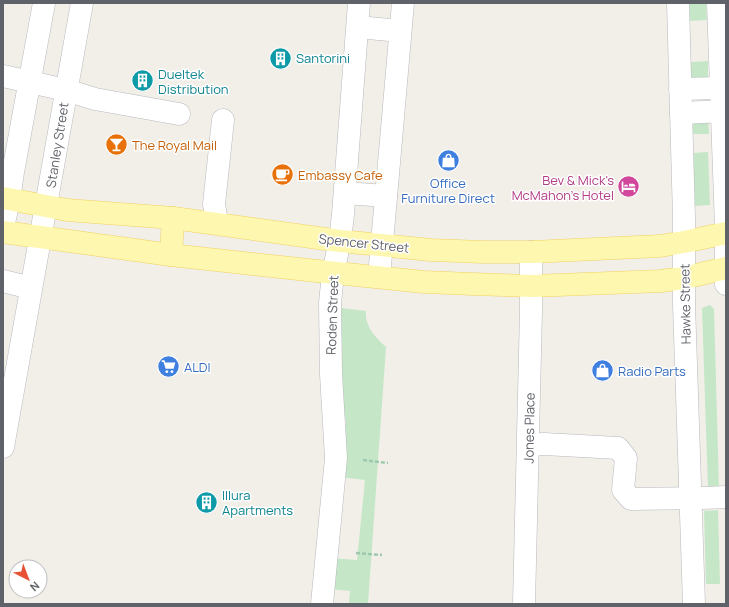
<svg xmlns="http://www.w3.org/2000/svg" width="729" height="607" viewBox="0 0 729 607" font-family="Manrope,sans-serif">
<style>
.green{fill:#c5e7c8}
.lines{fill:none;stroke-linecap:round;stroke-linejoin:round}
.minor-casing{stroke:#b8b9be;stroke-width:23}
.major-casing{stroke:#f0d262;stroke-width:23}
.path{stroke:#9ec8ae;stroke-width:2.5;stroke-dasharray:4 2;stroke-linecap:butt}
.minor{stroke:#fff;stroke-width:22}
.major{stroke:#fef7b0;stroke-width:22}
.labels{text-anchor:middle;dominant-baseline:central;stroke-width:3;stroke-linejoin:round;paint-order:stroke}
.culture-label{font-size:13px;fill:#0d838f;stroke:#fff;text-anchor:start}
.street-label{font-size:13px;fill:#5f6268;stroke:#fff}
.food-label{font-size:13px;fill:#c56008;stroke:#fff;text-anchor:start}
.hotel-label{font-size:13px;fill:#b23c85;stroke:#fff;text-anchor:end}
.shop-label{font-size:13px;fill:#366cbe;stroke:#fff;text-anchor:start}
</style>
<rect width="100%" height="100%" fill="#f1efe8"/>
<g class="green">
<polygon points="689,3 706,3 707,20 690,21"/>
<polygon points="708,61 708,79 691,79 691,62"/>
<polygon points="708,118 709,134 692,134 693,119"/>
<polygon points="708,152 710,205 695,206 693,153"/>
<polygon points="710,305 714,309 719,489 708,489 702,308"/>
<path d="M341,308l25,3c-2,15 10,27 20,36l-18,257h-19l1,-13 -21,-2 2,-31 26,2 8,-80 -26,-3 7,-55 -2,-12 -5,-11 -1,-40z"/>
<polygon points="718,510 720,584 706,584 704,511"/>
</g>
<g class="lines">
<defs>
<g id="minor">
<polyline points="678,3 684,218 684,304 694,604"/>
<polyline points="718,3 726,227"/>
<polyline points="358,27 400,31"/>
<polyline points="3,76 66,90 95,99 179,114"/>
<polyline points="680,89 721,88"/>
<polyline points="681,113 726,111"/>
<polyline points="345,193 386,196"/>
<polyline points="217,223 214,204 223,120"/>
<polyline points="3,227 9,200 13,172 44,3"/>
<polyline points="726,242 726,284"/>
<polyline points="379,277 403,3"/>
<polyline points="3,281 31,288"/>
<path d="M529,445l15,-1 74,4 8,10 -3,32 8,9c32,-1 63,0 95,-2"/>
<polyline points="3,447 82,3"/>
<polyline points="322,604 336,458 331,374 330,303 333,273 340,241 343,214 359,3"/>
<polyline points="524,604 531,311 531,252"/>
</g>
<g id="major">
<polyline points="3,198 67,210 173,218 340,241 431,250 483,252 531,252 660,246 684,242 726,233"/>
<polyline points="3,232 171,255 317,271 424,282 472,284 532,286 661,281 684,278 726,268"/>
<polyline points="171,255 173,218"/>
</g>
</defs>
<use href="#minor" class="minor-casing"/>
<use href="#major" class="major-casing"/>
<g class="path">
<polyline points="363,460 388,463"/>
<polyline points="356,553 382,555"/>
</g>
<use href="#minor" class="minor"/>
<use href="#major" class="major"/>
</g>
<defs>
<symbol id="building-disc" viewBox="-11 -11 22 22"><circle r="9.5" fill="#0f9aa8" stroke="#fff"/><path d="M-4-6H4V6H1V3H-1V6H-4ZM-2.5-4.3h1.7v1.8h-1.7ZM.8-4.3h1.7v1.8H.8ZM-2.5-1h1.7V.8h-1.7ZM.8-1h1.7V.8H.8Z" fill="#fff"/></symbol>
<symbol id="bar-disc" viewBox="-11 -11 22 22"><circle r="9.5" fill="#e8710a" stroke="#fff"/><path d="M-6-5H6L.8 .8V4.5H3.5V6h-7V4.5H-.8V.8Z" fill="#fff"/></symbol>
<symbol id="shop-disc" viewBox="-11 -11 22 22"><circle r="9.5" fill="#3f7fe0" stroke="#fff"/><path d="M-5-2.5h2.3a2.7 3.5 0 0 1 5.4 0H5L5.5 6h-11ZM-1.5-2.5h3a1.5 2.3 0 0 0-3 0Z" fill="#fff"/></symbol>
<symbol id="cafe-disc" viewBox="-11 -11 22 22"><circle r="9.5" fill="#e8710a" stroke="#fff"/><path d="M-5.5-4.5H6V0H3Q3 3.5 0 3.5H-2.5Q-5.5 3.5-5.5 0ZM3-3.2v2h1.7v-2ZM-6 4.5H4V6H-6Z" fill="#fff"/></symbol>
<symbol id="hotel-disc" viewBox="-11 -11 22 22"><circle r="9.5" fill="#d1479c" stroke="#fff"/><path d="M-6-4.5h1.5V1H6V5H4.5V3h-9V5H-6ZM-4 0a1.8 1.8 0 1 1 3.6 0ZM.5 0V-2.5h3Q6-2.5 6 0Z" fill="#fff"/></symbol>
<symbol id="supermarket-disc" viewBox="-11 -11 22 22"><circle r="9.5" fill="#3f7fe0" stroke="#fff"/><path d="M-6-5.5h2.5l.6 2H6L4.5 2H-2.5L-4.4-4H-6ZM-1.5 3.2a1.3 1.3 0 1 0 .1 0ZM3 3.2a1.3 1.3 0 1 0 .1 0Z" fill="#fff"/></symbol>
</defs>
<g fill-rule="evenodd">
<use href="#building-disc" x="268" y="46" width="25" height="25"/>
<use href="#building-disc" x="130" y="68" width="25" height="25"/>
<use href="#bar-disc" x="104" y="132" width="25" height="25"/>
<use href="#shop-disc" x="436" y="148" width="25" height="25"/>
<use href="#cafe-disc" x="270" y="162" width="25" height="25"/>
<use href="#hotel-disc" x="616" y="174" width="25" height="25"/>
<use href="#supermarket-disc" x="156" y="354" width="25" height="25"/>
<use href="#shop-disc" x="590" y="358" width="25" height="25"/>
<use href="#building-disc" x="194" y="490" width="25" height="25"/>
</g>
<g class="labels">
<g class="culture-label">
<text x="296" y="58">Santorini</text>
<text x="158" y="74">Dueltek<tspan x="158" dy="15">Distribution</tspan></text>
<text x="222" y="495">Illura<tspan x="222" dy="15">Apartments</tspan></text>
</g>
<g class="street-label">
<text transform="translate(57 145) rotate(-81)">Stanley Street</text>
<text transform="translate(364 243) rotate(6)">Spencer Street</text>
<text transform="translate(685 304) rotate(-91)">Hawke Street</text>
<text transform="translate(332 315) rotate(-88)">Roden Street</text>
<text transform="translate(529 428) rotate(-89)">Jones Place</text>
</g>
<g class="food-label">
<text x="132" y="145">The Royal Mail</text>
<text x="298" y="175">Embassy Cafe</text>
</g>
<g class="hotel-label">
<text x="614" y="180">Bev &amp; Mick's<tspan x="614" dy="15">McMahon's Hotel</tspan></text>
</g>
<g class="shop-label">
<text x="448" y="183" text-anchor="middle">Office<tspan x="448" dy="15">Furniture Direct</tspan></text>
<text x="184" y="367">ALDI</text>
<text x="618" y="371">Radio Parts</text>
</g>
</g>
<rect width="729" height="607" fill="none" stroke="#5f6268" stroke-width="8"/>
<g transform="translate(28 579) rotate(138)"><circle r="19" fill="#ffffff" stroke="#bfc0c3"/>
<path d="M0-3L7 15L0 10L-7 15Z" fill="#e75237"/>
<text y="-6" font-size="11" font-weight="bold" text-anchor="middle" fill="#5f6268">N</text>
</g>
</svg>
